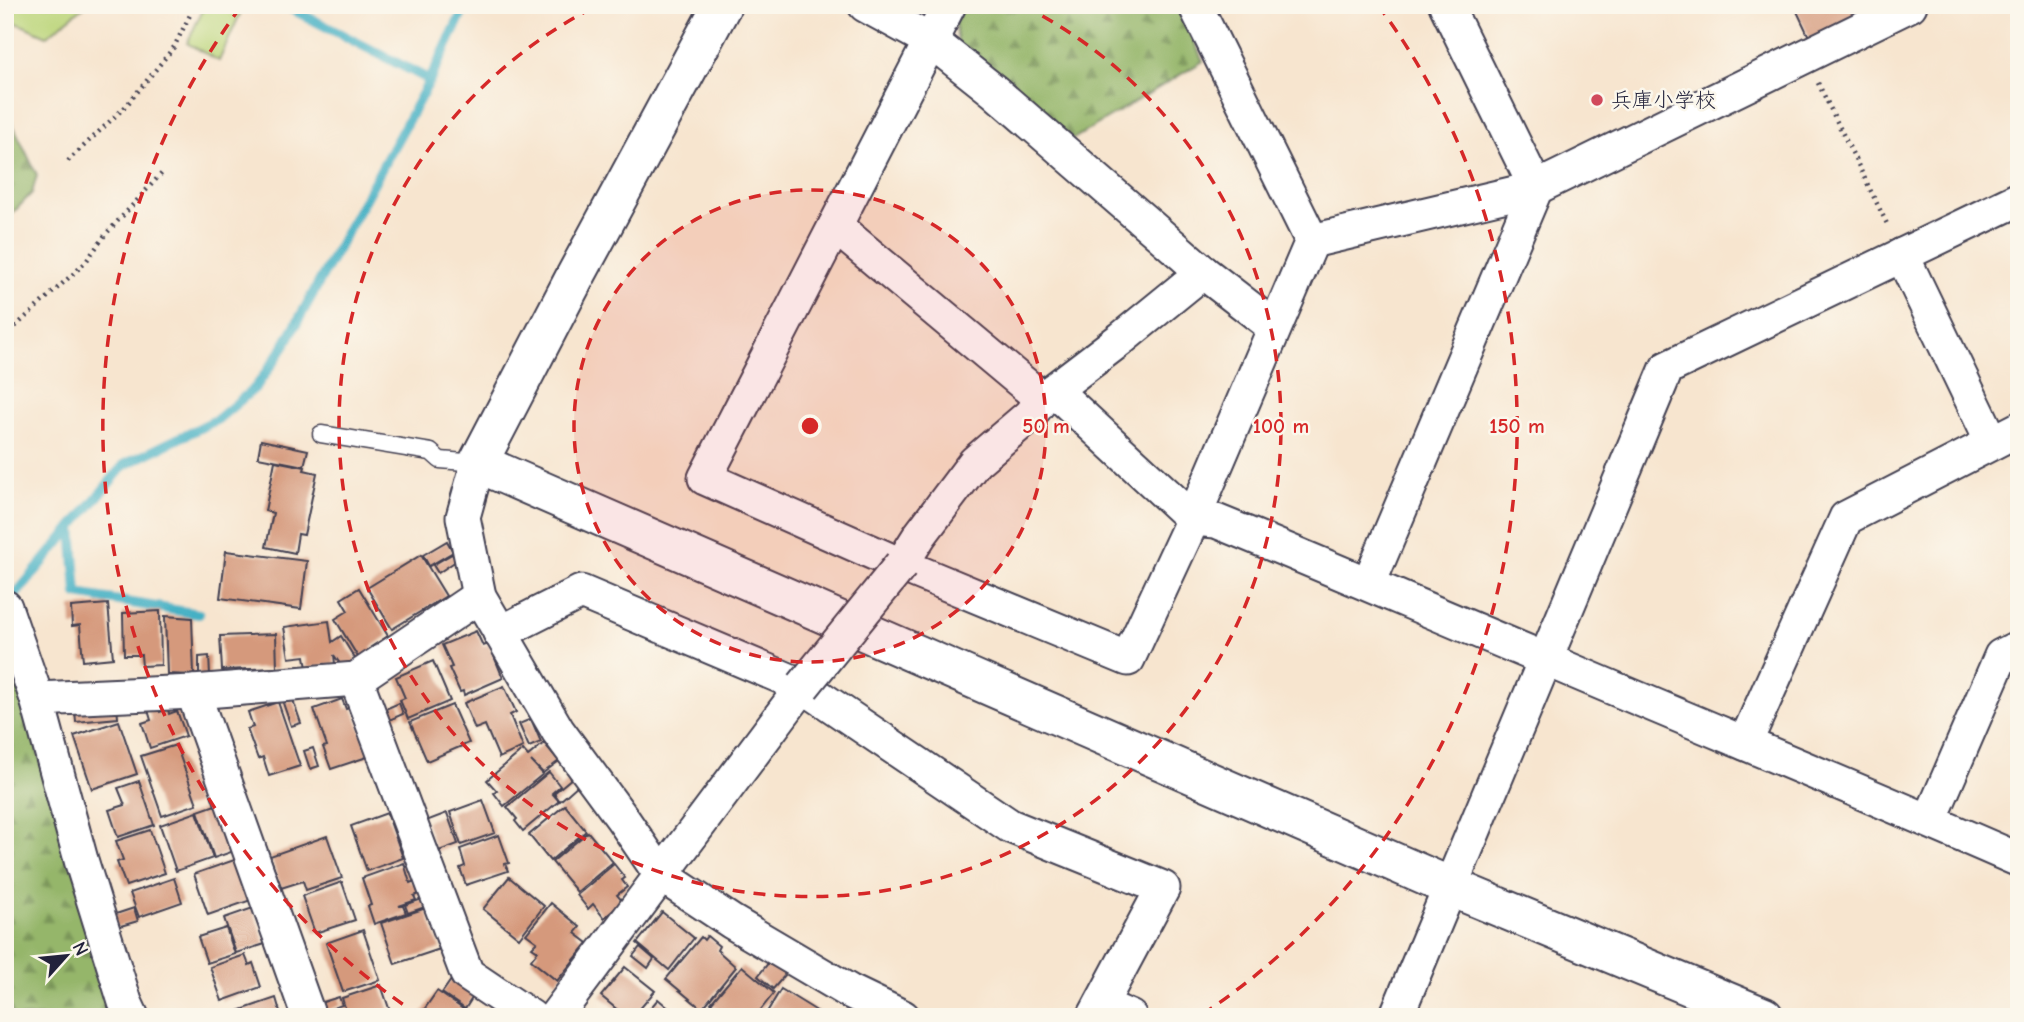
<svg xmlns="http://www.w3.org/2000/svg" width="2024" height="1022" viewBox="0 0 2024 1022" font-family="'Comic Neue','Klee One',sans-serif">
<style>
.grass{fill:#bcd57a;stroke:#6f7c5a;stroke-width:2}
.forest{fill:url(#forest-firs);stroke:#5c6c52;stroke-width:2}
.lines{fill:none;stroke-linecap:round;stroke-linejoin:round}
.stream{stroke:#45b0c4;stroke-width:10}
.building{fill:#d5997b}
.lane-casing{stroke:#423f51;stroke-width:19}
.street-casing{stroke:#423f51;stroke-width:37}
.secondary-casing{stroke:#423f51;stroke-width:42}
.path{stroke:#423f51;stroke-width:4.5;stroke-dasharray:2 5;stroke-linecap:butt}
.lane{stroke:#fff;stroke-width:16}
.street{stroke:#fff;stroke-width:33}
.secondary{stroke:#fff;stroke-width:38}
.street-bridge-casing{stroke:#423f51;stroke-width:37;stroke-linecap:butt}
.street-bridge{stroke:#fff;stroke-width:33}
.ring{fill:none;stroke:#d62828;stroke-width:3.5;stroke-dasharray:12 9}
.poi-dot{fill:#d1495b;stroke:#fbf7ec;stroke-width:2.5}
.labels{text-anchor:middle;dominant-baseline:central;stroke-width:5;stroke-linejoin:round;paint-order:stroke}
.poi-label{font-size:21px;fill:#22223b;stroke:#fbf7ec;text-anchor:start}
.centre{fill:#d62828;stroke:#fbf7ec;stroke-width:3.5}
.ring-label{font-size:21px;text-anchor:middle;font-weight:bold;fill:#d62828;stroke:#fbf7ec;stroke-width:5;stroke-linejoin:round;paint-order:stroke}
</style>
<defs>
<pattern id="forest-firs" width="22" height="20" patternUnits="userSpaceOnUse" patternTransform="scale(1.75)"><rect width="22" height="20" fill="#95b66a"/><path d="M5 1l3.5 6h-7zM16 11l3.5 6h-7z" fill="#799458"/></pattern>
</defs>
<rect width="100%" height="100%" fill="#fbf7ec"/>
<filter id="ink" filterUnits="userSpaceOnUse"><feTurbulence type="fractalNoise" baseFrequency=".0143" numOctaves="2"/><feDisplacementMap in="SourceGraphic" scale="14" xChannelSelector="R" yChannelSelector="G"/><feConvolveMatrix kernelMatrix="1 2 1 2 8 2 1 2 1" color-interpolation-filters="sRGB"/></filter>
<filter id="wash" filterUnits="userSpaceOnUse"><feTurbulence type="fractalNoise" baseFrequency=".00686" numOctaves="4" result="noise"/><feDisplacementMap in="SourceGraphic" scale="28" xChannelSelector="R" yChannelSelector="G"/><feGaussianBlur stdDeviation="1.57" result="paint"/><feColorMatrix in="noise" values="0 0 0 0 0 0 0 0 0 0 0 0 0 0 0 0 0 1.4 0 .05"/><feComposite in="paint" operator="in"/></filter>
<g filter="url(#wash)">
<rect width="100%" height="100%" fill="#f7e5cf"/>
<g class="grass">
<polygon points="5,5 86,5 47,36 5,18"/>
<polygon points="205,5 244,5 219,61 187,43"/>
</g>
<g class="forest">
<polygon points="965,5 1178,5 1203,61 1073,139 958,43 955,23"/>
<polygon points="12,123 37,175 32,193 5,221 5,128"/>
<polygon points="5,646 120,1017 14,1017 5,994"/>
</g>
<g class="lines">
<g class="stream">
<polyline points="284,5 430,80"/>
<polyline points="72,527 77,594 199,614"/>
<polyline points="7,605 124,465 218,419 256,387 283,348 430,80 466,5"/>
</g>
</g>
<g id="blocks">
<g class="building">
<polygon points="1794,5 1878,5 1810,39"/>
<polygon points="261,440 308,450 304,466 258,457"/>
<polygon points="275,461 305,467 304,470 317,473 304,535 298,534 295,553 266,547 273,513 265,511"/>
<polygon points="447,541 453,552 429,566 423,555"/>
<polygon points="226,551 307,561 301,609 220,598"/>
<polygon points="452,554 456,561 438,573 433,565"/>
<polygon points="421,555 446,596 392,629 367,588"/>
<polygon points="359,588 388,636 371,647 375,653 361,662 335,619 348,611 341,599"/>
<polygon points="108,604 113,658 83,661 80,625 72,626 71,607"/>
<polygon points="160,611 161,665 142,666 141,655 124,655 123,613"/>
<polygon points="165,616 192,618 194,675 167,674"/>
<polygon points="329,621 332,642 341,636 359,665 343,668 334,655 335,664 307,668 305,656 289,658 284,627"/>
<polygon points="476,631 483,646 489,644 503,678 464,695 463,691 460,692 449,668 452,667 442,645"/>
<polygon points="276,634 277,668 222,670 220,636"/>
<polygon points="209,656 210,675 199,676 199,657"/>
<polygon points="433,661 450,701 408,719 400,700 405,698 396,677"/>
<polygon points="504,686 516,712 510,715 523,747 499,758 485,725 475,729 464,703"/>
<polygon points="342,699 346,709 353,707 370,756 331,769 323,747 327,746 314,709"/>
<polygon points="293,700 301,723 291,726 283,703"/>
<polygon points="278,702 300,766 269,776 263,757 258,759 247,729 253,727 248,712"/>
<polygon points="399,703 403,714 387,721 383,710"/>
<polygon points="452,705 469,743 427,761 410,722"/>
<polygon points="159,706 160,712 168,709 169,714 177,711 186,736 150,748 142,723 151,720 148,710"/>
<polygon points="117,707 118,718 76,722 75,710"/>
<polygon points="531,719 541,742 529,747 519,724"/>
<polygon points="119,721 137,774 92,789 74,736"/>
<polygon points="544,743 559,761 543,773 531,761 543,774 504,806 494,793 497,791 487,780 523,750 528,756"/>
<polygon points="176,745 197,804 162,816 141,756"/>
<polygon points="313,748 319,766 310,769 304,751"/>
<polygon points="549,772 560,786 552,793 559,801 523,831 515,821 517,819 507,807"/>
<polygon points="572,778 578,785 560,801 554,793"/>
<polygon points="139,781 154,825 118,837 109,810 125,805 118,788"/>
<polygon points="483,800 495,833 461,845 450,812"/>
<polygon points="221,803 237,850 214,858 198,811"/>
<polygon points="565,805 586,831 550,861 529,835"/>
<polygon points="197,812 213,858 176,871 160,825"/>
<polygon points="387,813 403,858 367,871 351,826"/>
<polygon points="447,813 458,844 436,852 426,821"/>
<polygon points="150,830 165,873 126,886 117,862 123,860 116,841"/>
<polygon points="588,832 613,862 577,892 552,862"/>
<polygon points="499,835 509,863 505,864 508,871 466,885 460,868 465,866 460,849"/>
<polygon points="327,836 342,878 306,890 303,881 281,888 270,856"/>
<polygon points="240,858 254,899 208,915 194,874"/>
<polygon points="404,863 410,883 415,881 419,894 414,896 416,900 399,906 403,906 406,913 374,924 368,906 371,905 362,878"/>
<polygon points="614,864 625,878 622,880 627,887 617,895 623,902 604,918 593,904 588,909 577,895"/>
<polygon points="509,877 544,906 519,938 483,909"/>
<polygon points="174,878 182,902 139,917 130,893"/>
<polygon points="342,882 355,920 315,933 302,896"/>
<polygon points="422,899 425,907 408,913 405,905"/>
<polygon points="551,903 580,927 575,933 588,943 557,981 531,960 538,951 532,947 537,942 526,934"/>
<polygon points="134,908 138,921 117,927 113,915"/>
<polygon points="253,908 265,944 236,953 224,918"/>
<polygon points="426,908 440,949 395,964 381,923"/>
<polygon points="662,912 694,938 669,970 637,943"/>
<polygon points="226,928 235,954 207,963 198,937"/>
<polygon points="363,930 380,980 343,992 326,943"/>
<polygon points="707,936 719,946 717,950 736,967 702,1009 666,979 701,937 704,940"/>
<polygon points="640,947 654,959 648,968 633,956"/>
<polygon points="245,955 249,965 253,963 261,987 222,1001 210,967"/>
<polygon points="770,961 786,974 773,989 758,976"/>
<polygon points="742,966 774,993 755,1017 727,1017 711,1003"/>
<polygon points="625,967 655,991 633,1017 626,1017 601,996"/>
<polygon points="451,980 474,995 465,1009 442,993"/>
<polygon points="381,985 392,1017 348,1017 342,998"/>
<polygon points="781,989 820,1013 818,1017 764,1017"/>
<polygon points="437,991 463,1009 457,1017 419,1017"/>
<polygon points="339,997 342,1005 323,1012 320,1003"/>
<polygon points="276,998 281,1015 288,1013 289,1017 240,1017 238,1011"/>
<polygon points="658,999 679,1017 643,1017"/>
</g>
</g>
</g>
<g filter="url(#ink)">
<use href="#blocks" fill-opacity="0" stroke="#423f51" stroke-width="2"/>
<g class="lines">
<defs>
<polyline id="lane" points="321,434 431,452 440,460 478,463"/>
<g id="street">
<polyline points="865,5 931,41 994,91 1203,272 1274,327"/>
<polyline points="949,5 705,478 901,565 1128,659 1193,519 1312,241"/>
<polyline points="1195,5 1312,241"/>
<polyline points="835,226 1042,399"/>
<polyline points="1312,241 1536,188 1910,5"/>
<polyline points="1902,255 1992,442"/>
<path d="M1054,390l139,129 23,2c111,45 220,93 331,139 157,67 315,131 472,200"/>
<polyline points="478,463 463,517 479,596 558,731 622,818 661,875 732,922 849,991 903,1017"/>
<polyline points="901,565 920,535 975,462 1030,415 1042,399 1122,338 1203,272"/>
<polyline points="1369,583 1536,188 1446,5"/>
<polyline points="5,607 37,699 81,860 125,1002 132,1017"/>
<polyline points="500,633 581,592 803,686 1010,826 1163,888 1094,1017"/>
<polyline points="356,679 467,974 531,1017"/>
<polyline points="193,692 309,1017"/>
<polyline points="37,699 193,692 356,679 479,596"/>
<polyline points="1745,743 1846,518 2019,429"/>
<polyline points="1930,820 2001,656 2019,647"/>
<polyline points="1101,1005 1130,1017"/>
<polyline points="555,1017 803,686"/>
<polyline points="1396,1017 1667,368 2019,199"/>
</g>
<polyline id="secondary" points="722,5 575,277 478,463 1451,887 1764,1017"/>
</defs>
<use href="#lane" class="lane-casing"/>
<use href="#street" class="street-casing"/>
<use href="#secondary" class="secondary-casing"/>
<g class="path">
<polyline points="1818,83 1888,226"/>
<polyline points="68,161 126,106 174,47 195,5"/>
<polyline points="5,336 85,263 105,235 162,173"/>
</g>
<use href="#lane" class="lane"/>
<use href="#street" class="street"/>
<use href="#secondary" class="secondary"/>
<defs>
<polyline id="street-bridge" points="803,686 901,565"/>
</defs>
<use href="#street-bridge" class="street-bridge-casing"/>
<use href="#street-bridge" class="street-bridge"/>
</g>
</g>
<circle cx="810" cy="426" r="236" fill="#d62828" fill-opacity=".12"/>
<g class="ring">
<circle cx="810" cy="426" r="236"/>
<path d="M1024 6A471 471 0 1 1 596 6"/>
<path d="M420 1016A707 707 0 0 1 242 5M1378 5A707 707 0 0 1 1200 1016"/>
</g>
<circle class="poi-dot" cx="1597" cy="100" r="7"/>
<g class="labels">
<g class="poi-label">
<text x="1611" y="100">兵庫小学校</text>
</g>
</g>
<circle cx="810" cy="426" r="10" class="centre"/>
<g class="ring-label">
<text x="1046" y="433">50 m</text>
<text x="1281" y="433">100 m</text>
<text x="1517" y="433">150 m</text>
</g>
<rect width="2024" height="1022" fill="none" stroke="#fbf7ec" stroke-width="28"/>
<g transform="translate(66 956) rotate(63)" stroke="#fbf7ec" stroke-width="5" paint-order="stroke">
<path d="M0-5L12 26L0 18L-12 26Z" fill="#22223b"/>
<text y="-10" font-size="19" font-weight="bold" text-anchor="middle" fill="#22223b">N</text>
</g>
</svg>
